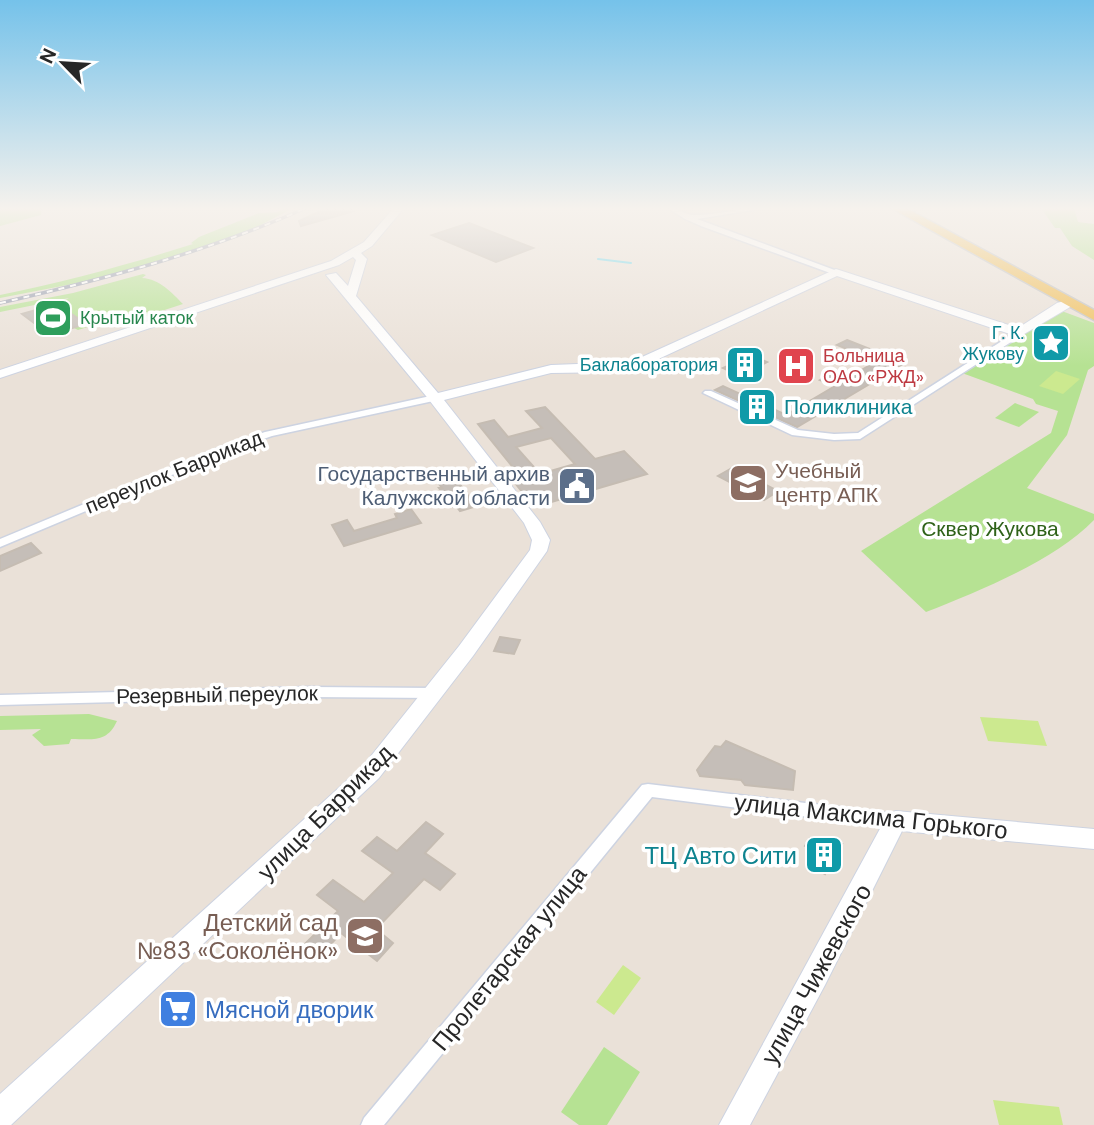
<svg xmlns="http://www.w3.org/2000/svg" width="1094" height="1125" viewBox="0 0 1094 1125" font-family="'DM Sans',sans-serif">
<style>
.green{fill:#b6e293}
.pitch{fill:#cce98f}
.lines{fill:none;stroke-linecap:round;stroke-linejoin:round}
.stream{stroke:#69d7ee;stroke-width:2}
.building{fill:#c5beb8;stroke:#c5bcb2;stroke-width:2;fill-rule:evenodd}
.street-casing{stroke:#cdd3e1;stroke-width:3}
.secondary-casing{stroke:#cdd3e1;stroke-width:2}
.primary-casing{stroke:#c3c3c3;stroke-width:3}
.street{fill:#fff;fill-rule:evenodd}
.secondary{fill:#fff;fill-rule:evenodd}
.primary{fill:#f0be57;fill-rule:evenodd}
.rail-casing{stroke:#9ba1b2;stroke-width:3.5}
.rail{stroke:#fff;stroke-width:2;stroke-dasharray:6;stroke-linecap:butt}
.labels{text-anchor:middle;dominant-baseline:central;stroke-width:7;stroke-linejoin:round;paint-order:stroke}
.far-leisure-label{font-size:18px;fill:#27864d;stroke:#fff;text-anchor:start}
.far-culture-label{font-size:18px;fill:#0d838f;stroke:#fff;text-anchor:end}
.far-health-label{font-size:18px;fill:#be3a42;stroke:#fff;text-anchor:start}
.culture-label{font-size:21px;fill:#0d838f;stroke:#fff;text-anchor:start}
.education-label{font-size:21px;fill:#785e54;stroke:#fff;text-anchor:start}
.street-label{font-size:21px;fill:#272727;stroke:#fff}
.service-label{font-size:21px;fill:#4e5e75;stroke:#fff;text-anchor:end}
.park-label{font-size:21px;fill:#2f6219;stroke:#fff}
.near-street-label{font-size:24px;fill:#272727;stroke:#fff}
.near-culture-label{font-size:24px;fill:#0d838f;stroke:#fff;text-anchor:end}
.near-education-label{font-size:24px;fill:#785e54;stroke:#fff;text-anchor:end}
.near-shop-label{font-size:24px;fill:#366cbe;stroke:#fff;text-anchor:start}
</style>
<rect width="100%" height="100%" fill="#eae1d8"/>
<g class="green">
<polygon points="0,208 42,208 41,215 0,226"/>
<path d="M283,208h10l-42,22 -93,32 -70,19 -88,17v-3c65,-13 130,-31 193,-51l-2,-1 8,-6 60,-24 19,-1z"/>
<polygon points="1041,208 1074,208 1078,222 1094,224 1094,260 1072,246 1060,228 1055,228"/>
<path d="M143,274l3,1 -4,3c18,1 30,15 41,26l-46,15 -8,-5 -51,16 -4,-2 11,-5 -28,-19 12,-6 -69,14v-5l73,-14z"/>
<path d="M1059,310l35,13v43l-6,4 -21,65 -40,53 67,26v6c-40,41 -115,71 -168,92l-65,-61 190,-118 7,-22 -22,-7 -3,-5 -71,-26z"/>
<polygon points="1015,403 1039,412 1019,427 995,418"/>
<path d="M89,714l28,7c-10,22 -24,18 -46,18l-2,5 -25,2 -12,-11 9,-6 -41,1v-14z"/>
<polygon points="604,1047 640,1072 607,1125 579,1125 561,1112"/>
</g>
<g class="pitch">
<polygon points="1056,371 1080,379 1063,394 1039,386"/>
<polygon points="980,717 1038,721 1047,746 988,741"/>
<polygon points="623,965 641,978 614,1015 596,1002"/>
<polygon points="993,1100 1059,1107 1063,1125 999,1125"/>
</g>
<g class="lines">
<polyline class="stream" points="598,259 631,263"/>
</g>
<g class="building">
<polygon points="327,208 353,208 354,211 301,226 299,221"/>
<polygon points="469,223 533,248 496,262 432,235"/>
<polygon points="57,304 86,324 50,335 22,314"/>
<polygon points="847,340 905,363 797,427 715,390 723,386 786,415 835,386 820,380 830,374 844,380 877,361 837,345"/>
<polygon points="751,355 767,362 740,376 723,368"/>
<path d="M545,407l50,52 29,-8 23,23 -113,33 -19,-24 9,-2 -46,-57 16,-4 14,17 34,-9 -16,-17zM551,438l24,26 -35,10 -24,-27z"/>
<polygon points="732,468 737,470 778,491 764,500 718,476"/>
<polygon points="456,479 470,498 477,506 460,511 456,506 453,507 439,488 442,488 439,484"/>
<polygon points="411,509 421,523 344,546 332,525 347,520 354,531 397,518 395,514"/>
<polygon points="31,543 41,553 0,571 0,556"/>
<polygon points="500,637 520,640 514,654 494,651"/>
<polygon points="726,741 795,771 793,790 745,785 741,780 700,776 697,770 715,746 721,747"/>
<polygon points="426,822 443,834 425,853 455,874 440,890 424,879 376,929 393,943 377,961 341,933 320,956 305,944 338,911 317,895 333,880 364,902 393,873 362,851 377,837 397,851"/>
<polygon points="810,838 842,844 825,874 808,864 815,852 805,846"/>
</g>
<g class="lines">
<defs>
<g id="street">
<path d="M668,208c10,0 17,7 26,7 24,0 47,-7 71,-7l-68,11 143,53 -7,2 -132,-48 -16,-7z"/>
<polygon points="1019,330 1022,331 1022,335 860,439 834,440 792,435 703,393 705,391 711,391 798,430 834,434 858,433"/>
<polygon points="435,395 438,396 438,400 272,436 229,451 0,547 0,539 221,447 265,432"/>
<polygon points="311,687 434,688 439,689 441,693 439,697 434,698 311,697 0,705 0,695"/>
<polygon points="648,784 896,814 902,816 904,821 902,826 896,828 652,797 384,1125 361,1125 364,1118 642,785"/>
</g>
<g id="secondary">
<polygon points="394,208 404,208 372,246 361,253 367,259 356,296 438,393 551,365 631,362 836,269 1018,328 1057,303 1071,299 1077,303 1019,337 837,276 639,368 617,372 551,373 444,400 540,522 550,540 547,551 473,656 379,778 11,1125 0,1125 0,1094 363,766 459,646 530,550 532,540 524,523 426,396 326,275 336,273 348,286 356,260 353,257 339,265 0,378 0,370 331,261 364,242"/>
<polygon points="896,811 1094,829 1094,849 902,831 825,985 750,1125 719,1125 888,814"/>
</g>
<polygon id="primary" points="891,208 906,208 1094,310 1094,320"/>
</defs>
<use href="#street" class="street-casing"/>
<use href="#secondary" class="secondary-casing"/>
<use href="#primary" class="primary-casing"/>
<use href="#street" class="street"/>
<use href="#secondary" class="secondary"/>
<use href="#primary" class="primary"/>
<defs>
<path id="rail" d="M0,303c105,-24 207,-51 306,-95"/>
</defs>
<use href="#rail" class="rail-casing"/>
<use href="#rail" class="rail"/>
</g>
<linearGradient id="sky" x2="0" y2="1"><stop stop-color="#75c2ea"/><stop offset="0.57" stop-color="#f6f2ed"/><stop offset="1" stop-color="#f6f2ed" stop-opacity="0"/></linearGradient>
<rect width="1094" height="366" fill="url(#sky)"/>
<defs>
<symbol id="stadium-square" viewBox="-11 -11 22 22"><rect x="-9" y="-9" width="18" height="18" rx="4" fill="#2e9e5b" stroke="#fff"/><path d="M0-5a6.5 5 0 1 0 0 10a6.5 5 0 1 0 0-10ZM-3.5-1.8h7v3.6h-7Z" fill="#fff"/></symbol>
<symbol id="sight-square" viewBox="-11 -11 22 22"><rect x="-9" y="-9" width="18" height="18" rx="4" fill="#0f9aa8" stroke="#fff"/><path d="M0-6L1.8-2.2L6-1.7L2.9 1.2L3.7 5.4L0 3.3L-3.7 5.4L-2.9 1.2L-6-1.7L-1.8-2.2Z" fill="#fff"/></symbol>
<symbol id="building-square" viewBox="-11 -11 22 22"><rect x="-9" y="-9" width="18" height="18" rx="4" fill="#0f9aa8" stroke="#fff"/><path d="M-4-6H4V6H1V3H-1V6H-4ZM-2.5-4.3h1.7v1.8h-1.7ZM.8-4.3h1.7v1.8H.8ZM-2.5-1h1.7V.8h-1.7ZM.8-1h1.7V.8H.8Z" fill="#fff"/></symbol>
<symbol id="hospital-square" viewBox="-11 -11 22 22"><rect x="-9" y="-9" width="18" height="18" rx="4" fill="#e0444e" stroke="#fff"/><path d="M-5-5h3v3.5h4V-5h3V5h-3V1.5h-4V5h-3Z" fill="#fff"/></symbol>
<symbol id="university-square" viewBox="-11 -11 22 22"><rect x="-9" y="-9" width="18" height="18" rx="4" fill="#8d6e63" stroke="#fff"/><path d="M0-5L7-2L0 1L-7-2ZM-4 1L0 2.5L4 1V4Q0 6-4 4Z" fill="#fff"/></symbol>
<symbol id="civic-square" viewBox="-11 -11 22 22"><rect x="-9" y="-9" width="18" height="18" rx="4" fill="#5c6f8a" stroke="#fff"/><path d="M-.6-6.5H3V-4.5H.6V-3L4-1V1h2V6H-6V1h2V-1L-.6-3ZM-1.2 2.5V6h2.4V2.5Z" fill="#fff"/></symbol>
<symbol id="school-square" viewBox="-11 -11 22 22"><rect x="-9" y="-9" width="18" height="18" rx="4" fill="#8d6e63" stroke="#fff"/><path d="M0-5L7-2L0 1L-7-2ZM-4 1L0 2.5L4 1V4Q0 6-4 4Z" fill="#fff"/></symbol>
<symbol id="supermarket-square" viewBox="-11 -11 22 22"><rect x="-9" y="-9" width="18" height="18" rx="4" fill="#3f7fe0" stroke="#fff"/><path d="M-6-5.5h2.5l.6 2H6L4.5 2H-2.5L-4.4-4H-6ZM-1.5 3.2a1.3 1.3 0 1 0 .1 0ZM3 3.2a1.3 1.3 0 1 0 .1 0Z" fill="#fff"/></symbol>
</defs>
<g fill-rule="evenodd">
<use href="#stadium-square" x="31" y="296" width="44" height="44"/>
<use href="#sight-square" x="1029" y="321" width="44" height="44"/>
<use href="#building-square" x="723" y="343" width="44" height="44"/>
<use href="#hospital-square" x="774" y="344" width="44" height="44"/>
<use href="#building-square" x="735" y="385" width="44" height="44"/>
<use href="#university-square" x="726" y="461" width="44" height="44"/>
<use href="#civic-square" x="555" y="464" width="44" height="44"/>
<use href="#building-square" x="802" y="833" width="44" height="44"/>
<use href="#school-square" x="343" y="914" width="44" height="44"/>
<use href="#supermarket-square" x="156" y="987" width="44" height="44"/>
</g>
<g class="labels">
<g class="far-leisure-label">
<text x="80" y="318">Крытый каток</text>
</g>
<g class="far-culture-label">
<text x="1024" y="333">Г. К.<tspan x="1024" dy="21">Жукову</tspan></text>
<text x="718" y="365">Баклаборатория</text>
</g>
<g class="far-health-label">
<text x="823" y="356">Больница<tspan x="823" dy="21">ОАО «РЖД»</tspan></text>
</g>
<g class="culture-label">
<text x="784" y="407">Поликлиника</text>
</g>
<g class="education-label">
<text x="775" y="471">Учебный<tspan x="775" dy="24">центр АПК</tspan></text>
</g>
<g class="street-label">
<text transform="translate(174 472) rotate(-22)">переулок Баррикад</text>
<text transform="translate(217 695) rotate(-1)">Резервный переулок</text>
</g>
<g class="service-label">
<text x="550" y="474">Государственный архив<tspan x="550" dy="24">Калужской области</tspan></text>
</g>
<g class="park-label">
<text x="990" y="529">Сквер Жукова</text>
</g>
<g class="near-street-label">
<text transform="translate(325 812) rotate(-45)">улица Баррикад</text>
<text transform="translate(871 816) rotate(6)">улица Максима Горького</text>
<text transform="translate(509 958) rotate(-51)">Пролетарская улица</text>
<text transform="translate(816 974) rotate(-61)">улица Чижевского</text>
</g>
<g class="near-culture-label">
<text x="797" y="855">ТЦ Авто Сити</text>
</g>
<g class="near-education-label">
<text x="338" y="922">Детский сад<tspan x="338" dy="28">№83 «Соколёнок»</tspan></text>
</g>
<g class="near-shop-label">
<text x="205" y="1009">Мясной дворик</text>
</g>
</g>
<g transform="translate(63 63) rotate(295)" stroke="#ffffff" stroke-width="5" paint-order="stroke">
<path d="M0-5L12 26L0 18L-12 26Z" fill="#272727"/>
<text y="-10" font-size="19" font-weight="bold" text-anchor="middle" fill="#272727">N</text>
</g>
</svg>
